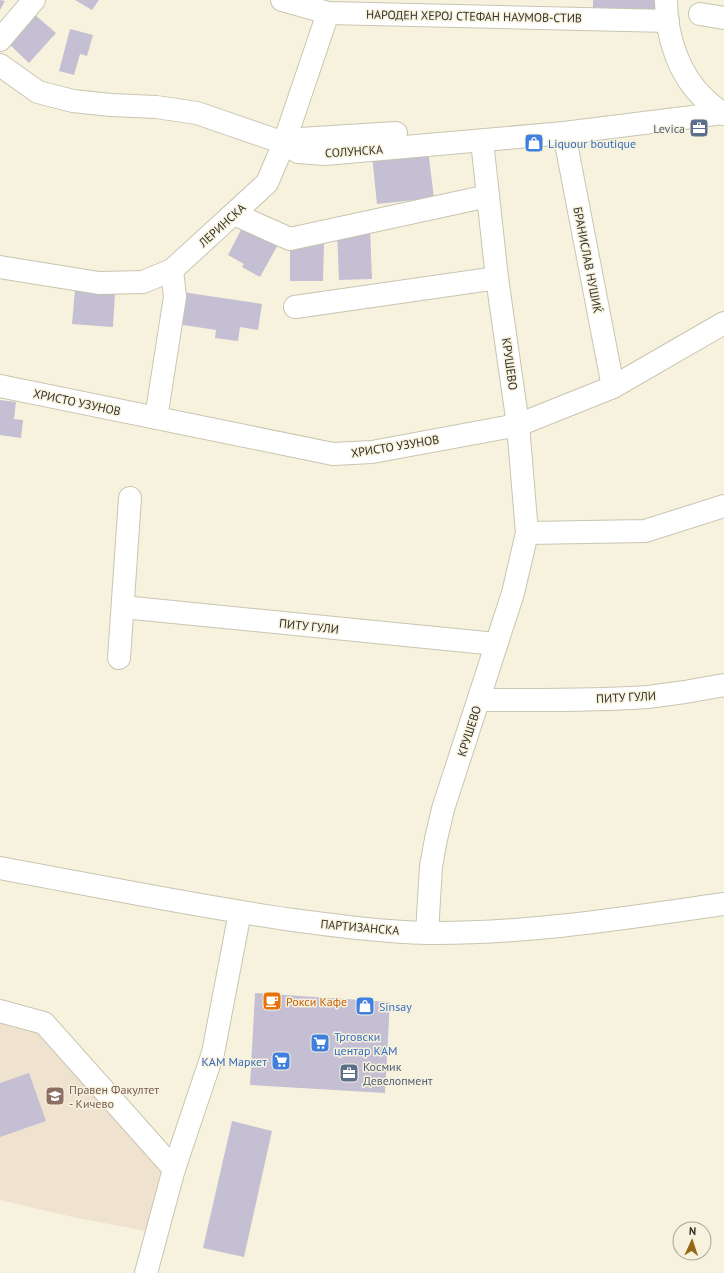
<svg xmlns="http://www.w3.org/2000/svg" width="724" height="1273" viewBox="0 0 724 1273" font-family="'PT Sans',sans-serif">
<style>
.education{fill:#efe2cf}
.building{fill:#c4bfd2}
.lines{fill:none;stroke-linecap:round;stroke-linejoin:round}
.minor-casing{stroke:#c9c5b1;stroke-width:24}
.minor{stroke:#fff;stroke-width:22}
.labels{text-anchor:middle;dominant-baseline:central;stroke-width:3;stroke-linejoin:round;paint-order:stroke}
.street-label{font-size:12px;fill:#34322a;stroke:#f7f2de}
.service-label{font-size:12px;fill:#4e5e75;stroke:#f7f2de;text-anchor:end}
.shop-label{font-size:12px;fill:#366cbe;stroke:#f7f2de;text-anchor:start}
.food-label{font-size:12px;fill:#c56008;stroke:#f7f2de;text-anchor:start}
.education-label{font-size:12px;fill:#785e54;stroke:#f7f2de;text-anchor:start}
</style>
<rect width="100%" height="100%" fill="#f7f2de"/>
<polygon class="education" points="0,1011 44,1023 174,1169 156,1233 73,1217 0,1200"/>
<g class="building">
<polygon points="0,0 5,1 0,10"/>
<polygon points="75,0 99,0 92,10"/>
<polygon points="593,0 656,0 655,14 593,12"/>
<polygon points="34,14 56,33 29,63 8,43"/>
<polygon points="70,29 93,35 87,56 80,54 74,75 59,71"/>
<polygon points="428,150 434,198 377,204 372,156"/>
<polygon points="245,222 280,241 260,277 242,267 244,264 228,255"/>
<polygon points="370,228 372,279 339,280 337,229"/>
<polygon points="290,244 324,244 323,281 290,281"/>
<polygon points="75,290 115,293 113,327 72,324"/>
<polygon points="182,292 262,304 258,330 240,327 238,341 215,338 216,330 177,324"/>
<polygon points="0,400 16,402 14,419 23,420 21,438 0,435"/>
<polygon points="255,993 390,1002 385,1093 250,1085"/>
<polygon points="29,1073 46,1121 0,1137 0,1083"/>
<polygon points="232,1121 272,1131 244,1257 203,1248"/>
</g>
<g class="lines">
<defs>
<g id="minor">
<polyline points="282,0 328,13 668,21"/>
<path d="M666,0c0,36 13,77 41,101 5,5 11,9 17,13"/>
<polyline points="700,14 724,18"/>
<polyline points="0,40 34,0"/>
<polyline points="0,65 38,92 73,101 111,105 156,107 197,113 284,143 298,152 325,154 564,133 724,113"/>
<polyline points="564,133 613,387"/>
<polyline points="287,142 300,139 396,133"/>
<polyline points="234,214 290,239 488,196"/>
<polyline points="0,267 99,283 143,282 172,270 267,183 284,143 328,13"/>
<polyline points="295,307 497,278"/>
<polyline points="0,386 333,454 372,452 518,425 613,387 724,323"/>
<polyline points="156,418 175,297 172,270"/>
<polyline points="527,533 645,531 724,506"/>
<polyline points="123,607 496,644"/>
<polyline points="119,658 130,498"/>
<path d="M479,700c57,0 113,1 169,-3 26,-3 51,-7 76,-12"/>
<path d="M0,868c98,18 195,38 293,52 45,6 90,12 135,13 99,1 198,-15 296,-29"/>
<polyline points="427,933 431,866 436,839 443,809 513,593 527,533 518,425 497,278 482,141"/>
<polyline points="0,1011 44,1023 174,1169"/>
<polyline points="146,1273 174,1169 213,1053 240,912"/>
</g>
</defs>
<use href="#minor" class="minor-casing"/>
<use href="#minor" class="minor"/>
</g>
<defs>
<symbol id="office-square" viewBox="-11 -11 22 22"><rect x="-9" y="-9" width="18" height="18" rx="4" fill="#5c6f8a" stroke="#f7f2de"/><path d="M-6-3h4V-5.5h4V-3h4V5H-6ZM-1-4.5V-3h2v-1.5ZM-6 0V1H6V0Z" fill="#fff"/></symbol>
<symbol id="shop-square" viewBox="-11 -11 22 22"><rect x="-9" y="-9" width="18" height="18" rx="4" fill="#3f7fe0" stroke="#f7f2de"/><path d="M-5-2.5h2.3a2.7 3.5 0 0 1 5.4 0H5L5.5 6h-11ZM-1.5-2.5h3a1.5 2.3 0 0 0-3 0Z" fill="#fff"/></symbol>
<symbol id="cafe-square" viewBox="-11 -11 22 22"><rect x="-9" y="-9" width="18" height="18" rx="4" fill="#e8710a" stroke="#f7f2de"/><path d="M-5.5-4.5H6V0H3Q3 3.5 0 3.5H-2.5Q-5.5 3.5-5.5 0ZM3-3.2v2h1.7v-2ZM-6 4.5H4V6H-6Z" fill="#fff"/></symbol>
<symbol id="supermarket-square" viewBox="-11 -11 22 22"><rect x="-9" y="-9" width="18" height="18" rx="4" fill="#3f7fe0" stroke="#f7f2de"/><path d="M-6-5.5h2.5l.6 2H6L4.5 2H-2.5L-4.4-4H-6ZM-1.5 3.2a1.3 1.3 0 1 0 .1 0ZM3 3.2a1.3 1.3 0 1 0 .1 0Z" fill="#fff"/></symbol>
<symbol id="university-square" viewBox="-11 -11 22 22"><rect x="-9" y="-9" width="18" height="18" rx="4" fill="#8d6e63" stroke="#f7f2de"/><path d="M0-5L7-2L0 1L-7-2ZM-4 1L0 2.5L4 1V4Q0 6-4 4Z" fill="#fff"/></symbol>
</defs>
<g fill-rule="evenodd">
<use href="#office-square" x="688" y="117" width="22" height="22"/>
<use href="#shop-square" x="523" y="132" width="22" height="22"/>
<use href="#cafe-square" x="261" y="990" width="22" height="22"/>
<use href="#shop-square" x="354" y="995" width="22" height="22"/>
<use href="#supermarket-square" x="309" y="1032" width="22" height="22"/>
<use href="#supermarket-square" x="270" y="1050" width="22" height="22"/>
<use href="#office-square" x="338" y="1062" width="22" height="22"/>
<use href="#university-square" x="44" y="1085" width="22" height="22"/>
</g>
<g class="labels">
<g class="street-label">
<text transform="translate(474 16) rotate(1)">НАРОДЕН ХЕРОЈ СТЕФАН НАУМОВ-СТИВ</text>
<text transform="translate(354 151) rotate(-4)">СОЛУНСКА</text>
<text transform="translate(222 225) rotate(-42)">ЛЕРИНСКА</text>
<text transform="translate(588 260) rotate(79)">БРАНИСЛАВ НУШИЌ</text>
<text transform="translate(510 364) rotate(82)">КРУШЕВО</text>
<text transform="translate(77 402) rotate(12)">ХРИСТО УЗУНОВ</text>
<text transform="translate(395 446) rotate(-9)">ХРИСТО УЗУНОВ</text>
<text transform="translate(309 626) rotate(6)">ПИТУ ГУЛИ</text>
<text transform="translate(626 697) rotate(-3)">ПИТУ ГУЛИ</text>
<text transform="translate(469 731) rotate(-72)">КРУШЕВО</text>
<text transform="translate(360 927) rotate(5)">ПАРТИЗАНСКА</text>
</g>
<g class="service-label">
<text x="685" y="128">Levica</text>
<text x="363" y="1066" text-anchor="start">Космик<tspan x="363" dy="14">Девелопмент</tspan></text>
</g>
<g class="shop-label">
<text x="548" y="143">Liquour boutique</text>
<text x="379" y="1006">Sinsay</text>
<text x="334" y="1036">Трговски<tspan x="334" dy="14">центар КАМ</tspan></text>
<text x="267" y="1061" text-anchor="end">КАМ Маркет</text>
</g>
<g class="food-label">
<text x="286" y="1001">Рокси Кафе</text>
</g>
<g class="education-label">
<text x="69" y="1089">Правен Факултет<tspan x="69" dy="14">- Кичево</tspan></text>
</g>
</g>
<g transform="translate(692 1241) rotate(3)"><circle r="19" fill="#f7f2de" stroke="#a9a596"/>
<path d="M0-3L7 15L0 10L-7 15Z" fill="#956716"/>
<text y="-6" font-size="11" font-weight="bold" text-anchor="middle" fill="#34322a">N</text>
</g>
</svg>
